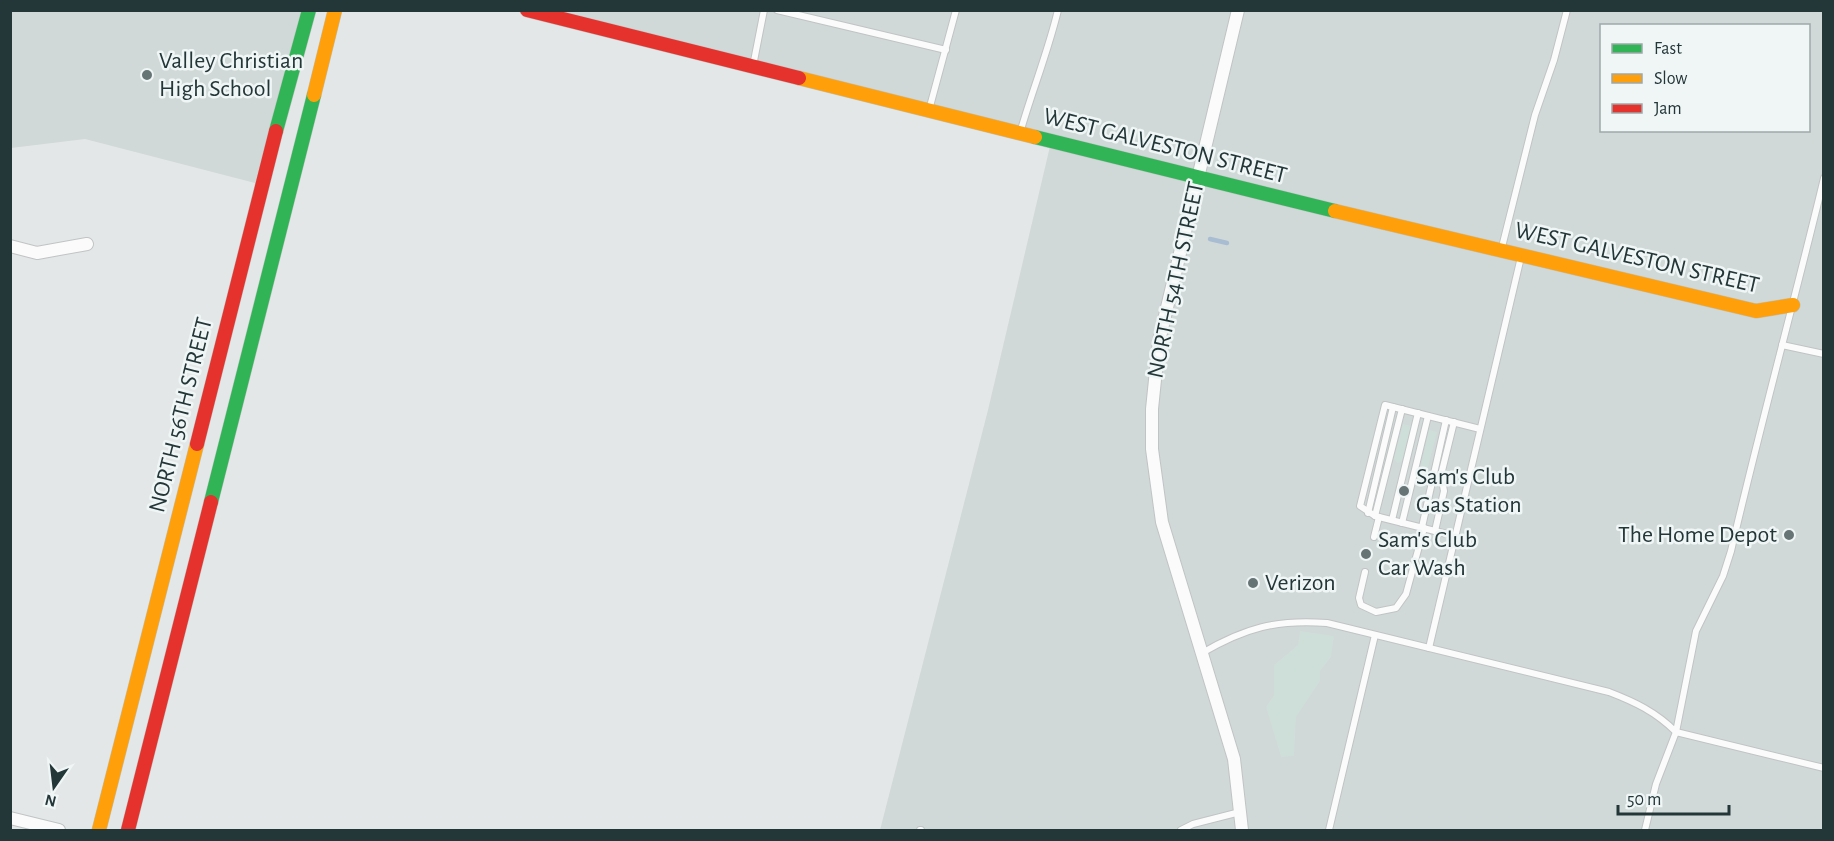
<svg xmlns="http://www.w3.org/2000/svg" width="1834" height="841" viewBox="0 0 1834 841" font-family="'Alegreya Sans',sans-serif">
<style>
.built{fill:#d1d8d8;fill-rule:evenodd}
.green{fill:#cedfd9}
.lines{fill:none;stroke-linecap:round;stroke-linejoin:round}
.stream{stroke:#a8bcd2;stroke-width:4.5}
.lane-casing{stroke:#c0c4c4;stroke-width:8}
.street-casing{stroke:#c0c4c4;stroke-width:14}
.fast-casing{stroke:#bdc3c3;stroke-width:15}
.slow-casing{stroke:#bdc3c3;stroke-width:15}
.jam-casing{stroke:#bdc3c3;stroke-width:15}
.lane{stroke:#fbfbfb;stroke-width:6}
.street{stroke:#fbfbfb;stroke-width:12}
.fast{stroke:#30b455;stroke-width:14}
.slow{stroke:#ff9f0a;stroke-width:14}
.jam{stroke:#e5322d;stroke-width:14}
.poi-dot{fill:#667475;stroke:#f0f6f6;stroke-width:2}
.labels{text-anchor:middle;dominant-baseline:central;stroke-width:5;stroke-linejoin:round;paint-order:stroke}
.poi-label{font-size:24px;fill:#233638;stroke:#f0f6f6;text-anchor:start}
.street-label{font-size:24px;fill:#233638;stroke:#f0f6f6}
</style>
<rect width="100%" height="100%" fill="#e3e7e7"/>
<g class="built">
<polygon points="10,11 302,11 255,183 85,139 11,148"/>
<path d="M556,11h1267v819h-943l108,-420 63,-268zM1602,26h206v104h-206z"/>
</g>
<g class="green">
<polygon points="1403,424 1411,426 1402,461 1398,463 1394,459"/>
<polygon points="1429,430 1437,432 1428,467 1426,469 1421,466"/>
<polygon points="1300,631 1334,636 1331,657 1320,671 1320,681 1296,717 1294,756 1281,757 1266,707 1274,695 1274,665 1298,645"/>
</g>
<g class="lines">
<polyline class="stream" points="1210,239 1227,243"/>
<defs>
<g id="lane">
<polyline points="777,10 946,50"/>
<polyline points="753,66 764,10"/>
<polyline points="929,110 956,10"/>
<path d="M1020,133c12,-42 28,-81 38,-123"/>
<polyline points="1502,247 1535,115 1554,60 1567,10"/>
<polyline points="1782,345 1824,354"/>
<polyline points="1368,513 1393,407"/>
<polyline points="1375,516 1402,409"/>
<polyline points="1392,520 1418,413"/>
<polyline points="1402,523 1428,416"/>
<polyline points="1422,527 1446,420"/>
<polyline points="1435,531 1444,491 1441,475 1454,422"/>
<polyline points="1455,536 1375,516 1360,506 1385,405 1480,429"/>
<polyline points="1374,537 1379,517"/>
<polyline points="1365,572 1359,598 1361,605 1376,612 1396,608 1406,594 1424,528"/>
<polyline points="1429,648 1521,257"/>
<path d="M1202,653c43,-25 75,-34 125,-30l282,69c26,10 47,20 67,40l148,36"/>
<polyline points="920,830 921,830"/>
<polyline points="1181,830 1193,824 1240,812"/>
<polyline points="1329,830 1375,635"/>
<path d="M1645,830l11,-46 20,-52 20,-101 27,-55 8,-25c29,-125 63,-248 93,-373"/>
</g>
<g id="street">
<polyline points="1238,10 1159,341 1152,409 1152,449 1162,522 1234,759 1242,830"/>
<polyline points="10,246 37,253 87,244"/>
<polyline points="10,818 59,830"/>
</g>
<g id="fast">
<polyline points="276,131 309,10"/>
<polyline points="1035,137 1335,211"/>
<polyline points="211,502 314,95"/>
</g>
<g id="slow">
<polyline points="799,78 1035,137"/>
<polyline points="314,95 335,10"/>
<polyline points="1335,211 1756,311 1793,305"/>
<polyline points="99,830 197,444"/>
</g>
<g id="jam">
<polyline points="527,10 799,78"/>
<polyline points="197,444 276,131"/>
<polyline points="128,830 211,502"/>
</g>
</defs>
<use href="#lane" class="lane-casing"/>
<use href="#street" class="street-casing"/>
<use href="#fast" class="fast-casing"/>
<use href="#slow" class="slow-casing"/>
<use href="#jam" class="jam-casing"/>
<use href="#lane" class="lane"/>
<use href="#street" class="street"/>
<use href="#fast" class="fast"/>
<use href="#slow" class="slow"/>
<use href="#jam" class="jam"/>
</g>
<g class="poi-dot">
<circle cx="147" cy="75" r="6"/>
<circle cx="1404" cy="491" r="6"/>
<circle cx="1789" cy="535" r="6"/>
<circle cx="1366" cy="554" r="6"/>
<circle cx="1253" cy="583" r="6"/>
</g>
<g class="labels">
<g class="poi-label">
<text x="159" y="61">Valley Christian<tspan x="159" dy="28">High School</tspan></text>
<text x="1416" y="477">Sam's Club<tspan x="1416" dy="28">Gas Station</tspan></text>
<text x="1777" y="535" text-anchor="end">The Home Depot</text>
<text x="1378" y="540">Sam's Club<tspan x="1378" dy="28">Car Wash</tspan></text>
<text x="1265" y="583">Verizon</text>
</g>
<g class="street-label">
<text transform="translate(1165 146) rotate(14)">WEST GALVESTON STREET</text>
<text transform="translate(1637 258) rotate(13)">WEST GALVESTON STREET</text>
<text transform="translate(1176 280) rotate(-78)">NORTH 54TH STREET</text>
<text transform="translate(181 415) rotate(-76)">NORTH 56TH STREET</text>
</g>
</g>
<rect width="1834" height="841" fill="none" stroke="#233638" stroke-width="24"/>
<rect x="1600" y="24" width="210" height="108" fill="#f0f6f6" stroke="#9ea9aa" stroke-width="1.5"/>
<rect x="1612" y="44" width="30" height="9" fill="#30b455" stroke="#9ea9aa" stroke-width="1.5"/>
<text x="1654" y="54" font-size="18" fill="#233638">Fast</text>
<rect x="1612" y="74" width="30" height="9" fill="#ff9f0a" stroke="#9ea9aa" stroke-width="1.5"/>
<text x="1654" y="84" font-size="18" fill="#233638">Slow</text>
<rect x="1612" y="104" width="30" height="9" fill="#e5322d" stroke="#9ea9aa" stroke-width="1.5"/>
<text x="1654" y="114" font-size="18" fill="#233638">Jam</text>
<g transform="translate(54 787) rotate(194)" stroke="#f0f6f6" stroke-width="4.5" paint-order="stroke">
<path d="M0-4.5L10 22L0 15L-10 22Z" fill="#233638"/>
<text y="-9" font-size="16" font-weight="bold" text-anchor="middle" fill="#233638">N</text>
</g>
<path d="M1618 805v9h111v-9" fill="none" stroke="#233638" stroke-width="3"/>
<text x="1627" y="805" font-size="18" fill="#233638" stroke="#f0f6f6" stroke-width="4.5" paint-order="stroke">50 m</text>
</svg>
